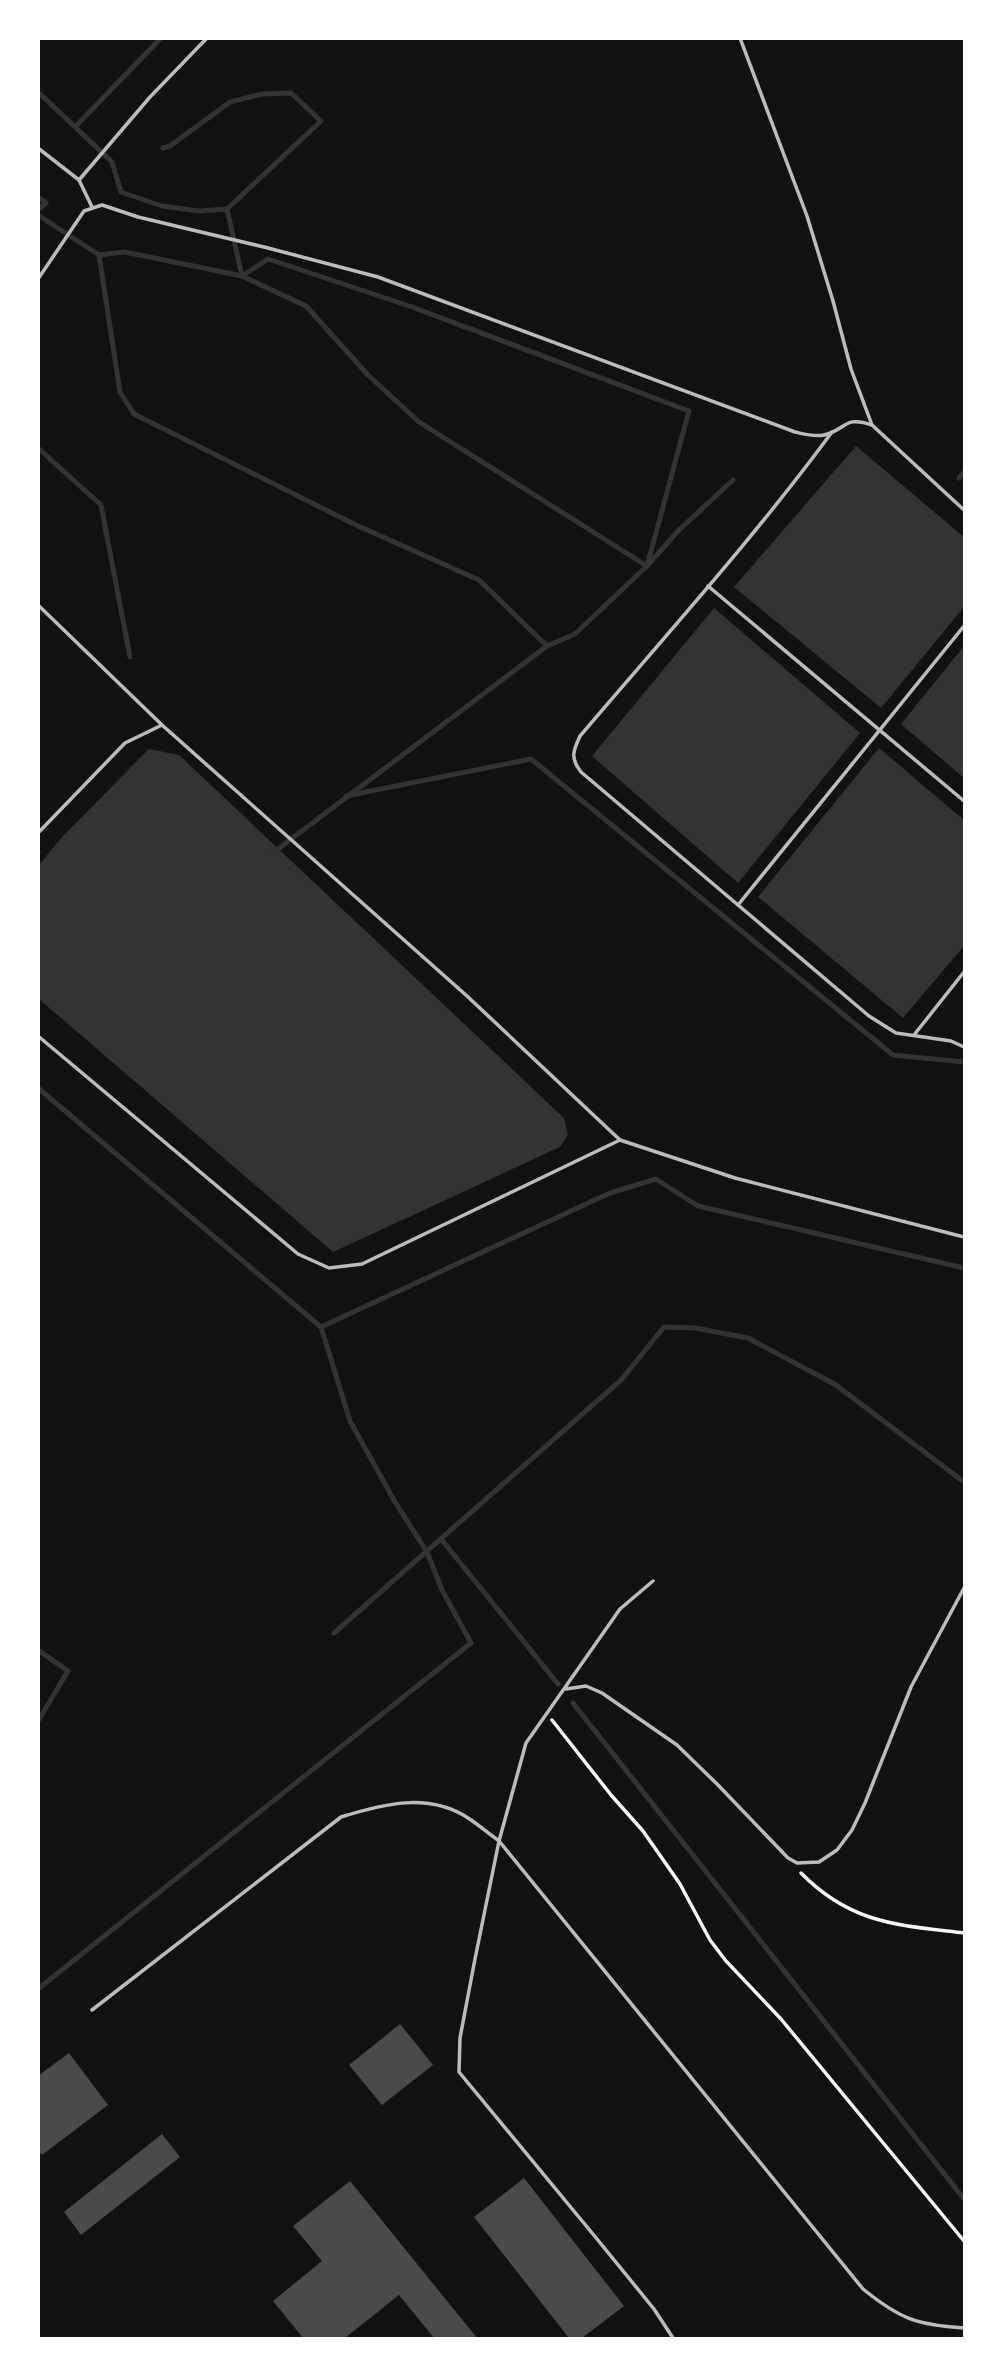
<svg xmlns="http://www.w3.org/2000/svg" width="1003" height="2377" viewBox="0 0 1003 2377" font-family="Lato,sans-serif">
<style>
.water{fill:#333}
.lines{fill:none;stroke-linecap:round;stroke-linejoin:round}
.stream{stroke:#333;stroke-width:5}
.building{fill:#4a4a4a}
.path{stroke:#f5f5f5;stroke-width:3.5}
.service{stroke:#bcbcbc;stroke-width:3.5}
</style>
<rect width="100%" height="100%" fill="#111"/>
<g class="water">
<polygon points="856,446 964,537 964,607 881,708 734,587"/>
<polygon points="714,608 860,733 738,883 592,756"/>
<polygon points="964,646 964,778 901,724"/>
<polygon points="879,748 964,820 964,946 903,1018 758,897"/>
<polygon points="149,749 179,755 564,1118 568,1135 560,1147 333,1252 39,999 39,865 63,836"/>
</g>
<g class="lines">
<g class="stream">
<polyline points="38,92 112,162 121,192 162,206 199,211 227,209 321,121 291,93 262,94 230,102 170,146 163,148"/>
<polyline points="76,126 161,38"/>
<polyline points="38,197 46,203 38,210"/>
<polyline points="227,209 242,276"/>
<polyline points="38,215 99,255 125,252 242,276 306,306 368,375 419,422 647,566"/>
<polyline points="99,255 120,392 134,414 356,525 479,580 547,646"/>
<polyline points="242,276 268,259 412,307 689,411 647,566"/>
<polyline points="38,448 101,505 130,657"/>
<polyline points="959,478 964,472"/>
<polyline points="346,796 531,759 893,1055 964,1062"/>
<polyline points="274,852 547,646 575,634 647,566 678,531 733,480"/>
<polyline points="38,1088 321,1327 350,1421 395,1502 427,1552 442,1590 471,1643 38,1989"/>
<polyline points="321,1327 610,1193 656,1179 698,1206 964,1268"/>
<polyline points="441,1539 558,1684"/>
<polyline points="334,1633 621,1380 664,1327 695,1328 748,1338 836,1385 964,1482"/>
<polyline points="38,1650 68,1671 38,1721"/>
<polyline points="573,1703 964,2199"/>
</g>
</g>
<g class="building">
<polygon points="400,2024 433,2065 382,2105 349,2065"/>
<polygon points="69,2053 108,2105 42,2155 38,2151 38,2076"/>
<polygon points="162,2134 180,2157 81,2235 64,2212"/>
<polygon points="524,2178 624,2306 582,2338 569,2338 474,2217"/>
<polygon points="350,2181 477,2338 434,2338 399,2295 345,2338 303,2338 273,2301 322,2261 293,2226"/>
</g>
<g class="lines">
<g class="path">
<polyline points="552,1720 611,1795 643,1831 680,1884 710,1940 726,1961 781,2019 964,2241"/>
<path d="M801,1873c50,51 97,52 163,60"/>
</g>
<g class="service">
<polyline points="740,38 807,216 833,301 851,369 872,425"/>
<polyline points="38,148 79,180 92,207"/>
<polyline points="79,180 150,97 207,38"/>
<path d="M38,279l46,-68 18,-6 36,12 130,31 110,29 417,155c9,2 19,5 29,3 23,-5 19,-20 48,-10l92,85"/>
<path d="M832,432c-78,106 -167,204 -252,304 -7,15 -10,22 1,36l288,244 27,17 55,8 13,6"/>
<polyline points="708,586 964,801"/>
<polyline points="38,605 162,725 467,996 620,1140 735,1178 964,1237"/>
<polyline points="38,833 125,743 162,725"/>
<polyline points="738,905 964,626"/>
<polyline points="914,1035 964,972"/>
<polyline points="38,1036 298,1254 329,1268 362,1264 620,1140"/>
<polyline points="653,1581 620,1609 526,1743 499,1841 475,1959 460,2038 459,2072 597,2239 654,2309 673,2338"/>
<polyline points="566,1689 586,1686 602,1693 677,1745 718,1785 788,1858 797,1863 819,1862 837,1850 852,1830 865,1803 911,1687 964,1588"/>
<path d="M92,2010l249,-193c42,-13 87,-25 127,1 11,7 21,16 31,23l364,448c37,30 54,36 101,39"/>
</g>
</g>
<rect width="1003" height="2377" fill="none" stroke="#ffffff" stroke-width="80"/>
</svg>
